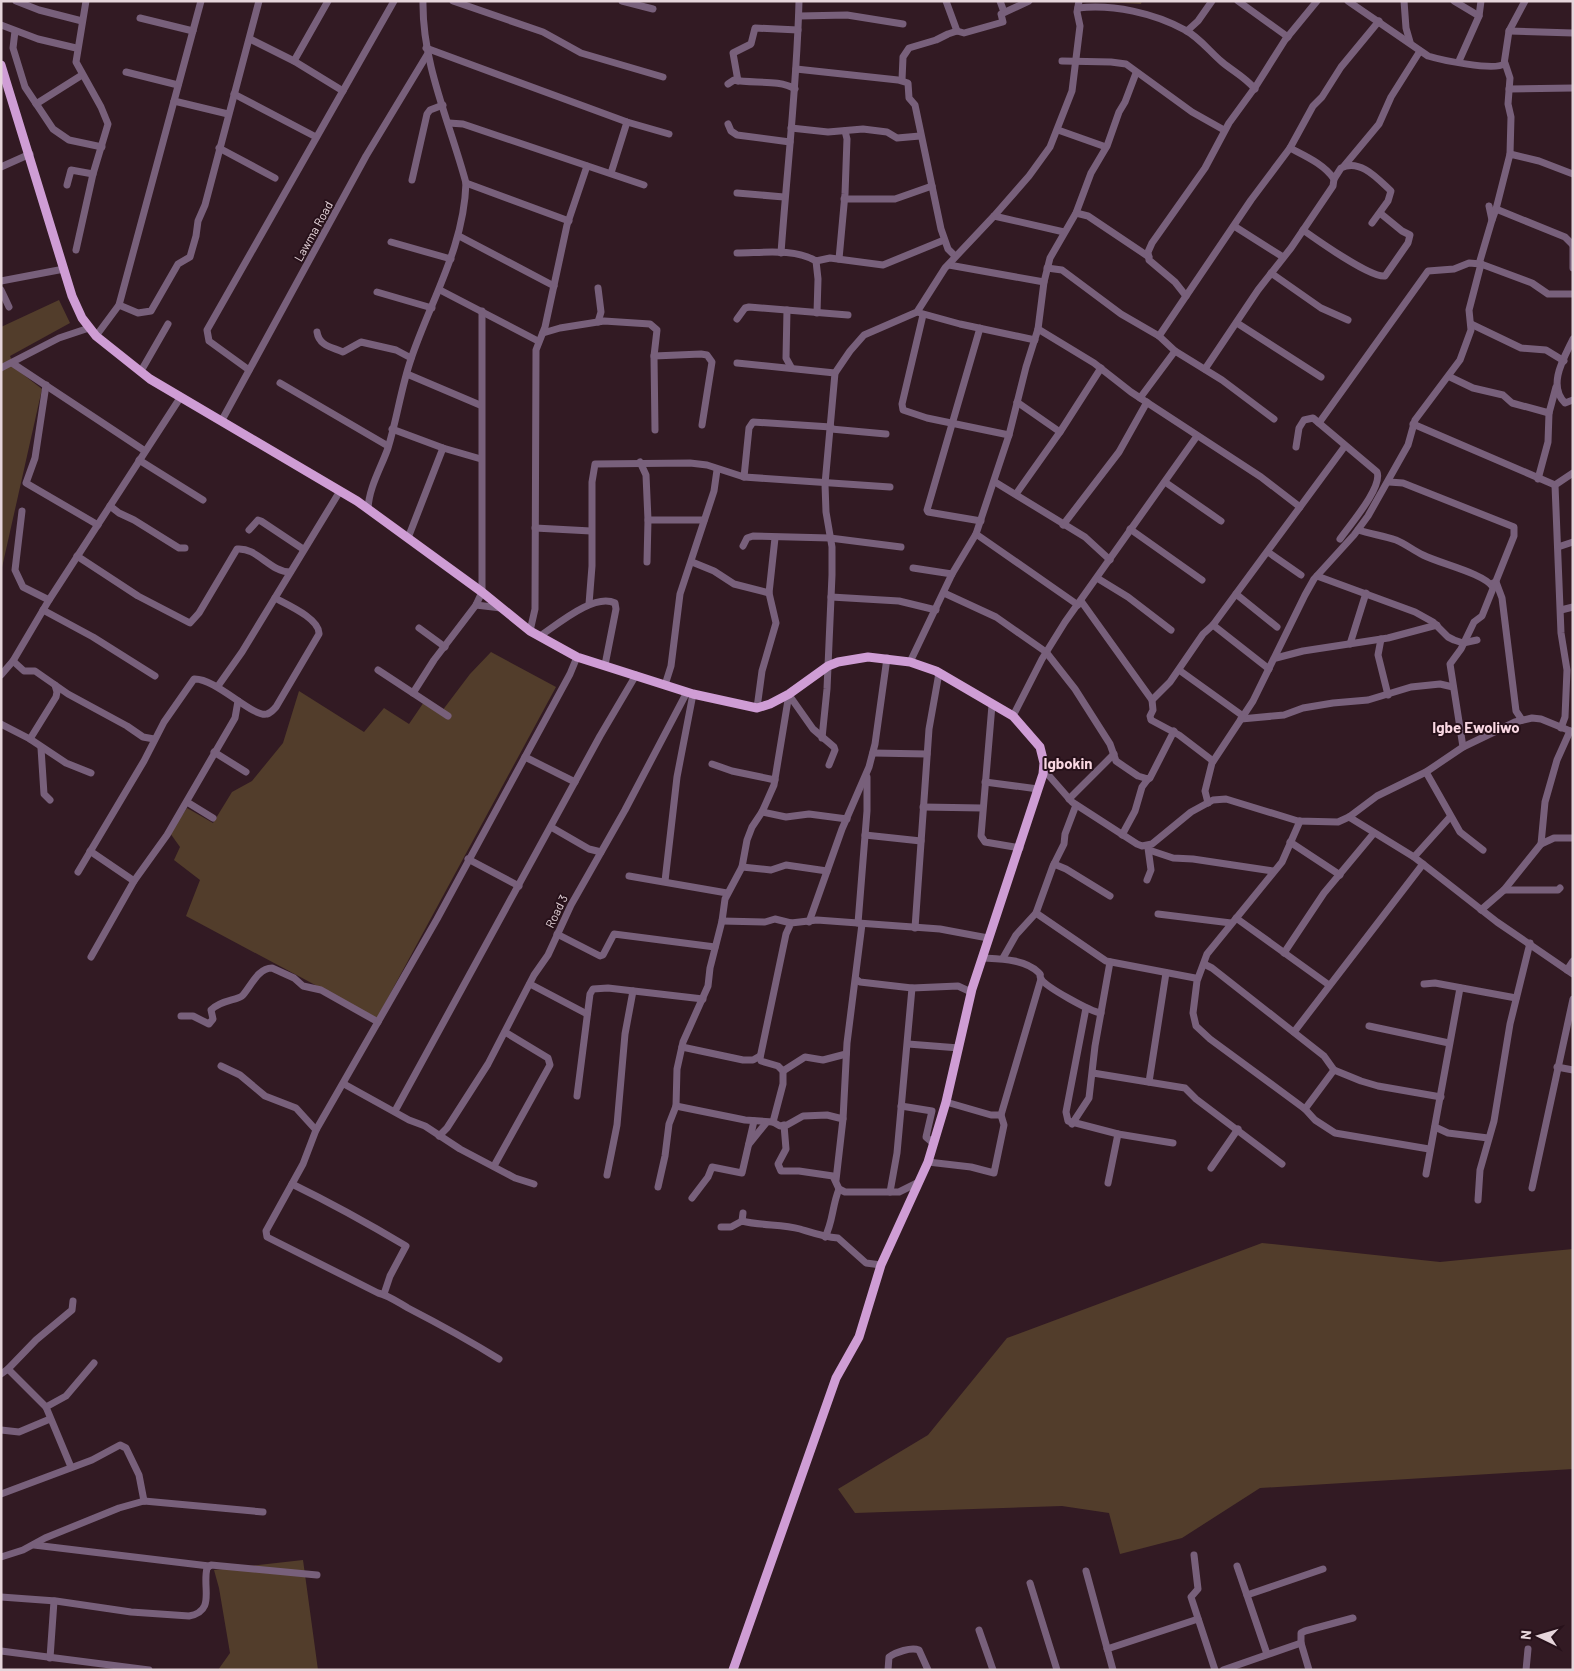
<svg xmlns="http://www.w3.org/2000/svg" width="1574" height="1671" viewBox="0 0 1574 1671" font-family="Barlow,sans-serif">
<style>
.green{fill:#523d2b}
.lines{fill:none;stroke-linecap:round;stroke-linejoin:round}
.minor{stroke:#78607b;stroke-width:7}
.major{stroke:#cf9dd5;stroke-width:9}
.labels{text-anchor:middle;dominant-baseline:central;stroke-width:4;stroke-linejoin:round;paint-order:stroke}
.street-label{font-size:12px;fill:#e6d5db;stroke:#27111a}
.quarter-label{font-size:15px;font-weight:bold;fill:#f9d7e2;stroke:#27111a}
</style>
<rect width="100%" height="100%" fill="#321a23"/>
<g class="green">
<polygon points="1084,1 1142,1 1141,4"/>
<polygon points="59,300 70,323 10,356 16,369 42,389 1,572 1,327"/>
<polygon points="491,652 556,687 377,1018 186,916 200,880 174,860 180,847 170,833 187,808 213,823 232,792 252,781 283,743 299,691 364,732 384,708 409,724 424,702 442,711 470,674"/>
<polygon points="1262,1243 1440,1262 1573,1249 1573,1469 1260,1488 1182,1538 1120,1554 1109,1513 1062,1506 855,1513 838,1489 928,1435 1007,1338"/>
<polygon points="303,1560 318,1670 218,1670 230,1653 219,1588 214,1570"/>
</g>
<g class="lines">
<g class="minor">
<polyline points="16,1 39,10 82,21"/>
<polyline points="453,1 543,32 581,53 663,77"/>
<polyline points="622,1 653,9"/>
<polyline points="946,1 957,31"/>
<polyline points="1000,1 1004,12"/>
<polyline points="1238,1 1288,37"/>
<path d="M1348,1l80,55c13,4 66,15 76,8l5,-33 16,-30"/>
<polyline points="1404,1 1406,28 1410,42"/>
<polyline points="1454,1 1479,16"/>
<path d="M1078,8c35,-4 76,5 107,22 14,7 25,22 37,32 12,10 23,15 33,27"/>
<polyline points="799,16 847,15 903,24"/>
<polyline points="140,18 193,31"/>
<polyline points="1,25 38,39 76,48"/>
<polyline points="15,31 13,48 25,87 53,129 69,140 102,147"/>
<polyline points="1187,31 1198,21 1212,1"/>
<polyline points="1509,31 1573,33"/>
<polyline points="250,39 294,61 343,91"/>
<polyline points="426,48 627,122 669,134"/>
<polyline points="294,61 328,1"/>
<polyline points="1062,61 1111,62 1126,64 1192,112 1224,130"/>
<polyline points="1459,61 1479,16 1481,1"/>
<polyline points="1505,63 1510,78 1508,104 1511,117 1510,154"/>
<polyline points="796,69 898,80 908,83 909,98 915,105 941,229 948,249 955,256"/>
<polyline points="126,72 178,85"/>
<polyline points="902,80 903,57 909,48 936,40 948,34 957,31 964,33 1003,22 1001,14 1029,1"/>
<polyline points="738,81 733,53 751,44 755,28 798,30"/>
<path d="M728,84l6,-4c18,4 45,-1 61,9"/>
<polyline points="1509,89 1573,88"/>
<polyline points="234,94 316,137"/>
<polyline points="174,101 228,114"/>
<polyline points="36,104 82,75"/>
<polyline points="449,123 463,124 644,185"/>
<polyline points="728,124 731,131 737,135 790,142"/>
<polyline points="791,128 828,132 863,129 887,132 897,138 920,136"/>
<polyline points="1058,130 1106,147"/>
<polyline points="219,148 275,178"/>
<polyline points="1344,166 1379,124 1391,97 1420,51"/>
<polyline points="1,167 30,154"/>
<polyline points="611,173 627,122"/>
<path d="M1334,179l7,-11c19,-10 37,11 50,23l-3,10 -16,22"/>
<polyline points="412,180 427,114 430,110 443,105"/>
<polyline points="466,183 569,221"/>
<polyline points="67,185 71,170 93,174"/>
<polyline points="737,193 784,197"/>
<polyline points="844,199 895,199 932,186"/>
<polyline points="1496,209 1510,154 1539,161 1573,174"/>
<polyline points="1076,213 1088,216 1149,257"/>
<polyline points="994,216 1064,232"/>
<polyline points="1492,220 1496,209 1565,237 1573,245"/>
<polyline points="1234,226 1283,257"/>
<path d="M1303,230c14,10 68,48 82,46l23,-33 2,-8 -8,-4 -22,-18"/>
<polyline points="459,236 554,286"/>
<polyline points="391,242 451,259"/>
<polyline points="1573,246 1573,268"/>
<polyline points="76,250 93,174 108,124 101,107 76,62 86,1"/>
<path d="M737,253c25,0 57,-5 79,8l14,-3 53,7 61,-25"/>
<path d="M781,253c6,-84 16,-168 18,-252"/>
<polyline points="839,259 845,194 847,139 845,131"/>
<polyline points="816,261 818,279 817,313"/>
<polyline points="1479,264 1492,220 1489,206"/>
<polyline points="949,265 1044,282"/>
<polyline points="1047,268 1062,270 1121,314 1159,336 1175,351 1222,380 1274,419"/>
<polyline points="1271,273 1321,308 1348,320"/>
<polyline points="1,281 64,269"/>
<polyline points="1,290 9,307"/>
<polyline points="440,290 538,341"/>
<polyline points="377,292 432,308"/>
<polyline points="1186,296 1175,282 1149,260 1148,252 1152,243 1205,168 1229,123 1256,86 1285,40 1317,1"/>
<polyline points="119,305 138,313 151,311 178,264 190,257 196,236 198,221 205,205 259,1"/>
<polyline points="787,310 786,358 791,367"/>
<polyline points="920,313 960,324 1035,340"/>
<polyline points="923,315 902,404 903,410 927,418 1009,435"/>
<polyline points="737,319 745,308 749,307 848,315"/>
<polyline points="598,322 601,312 598,288"/>
<polyline points="1237,323 1321,377"/>
<polyline points="1471,324 1521,348 1546,350 1564,361"/>
<polyline points="980,328 927,510 928,512 981,521"/>
<polyline points="1038,329 1094,363 1131,392 1261,477 1300,507"/>
<path d="M317,332c2,14 15,15 26,20l18,-10 35,8 15,8"/>
<polyline points="543,333 560,328 604,321 650,324 657,330 654,356 655,430"/>
<polyline points="96,336 119,305 201,1"/>
<polyline points="1159,336 1251,200 1290,148 1313,106 1322,97 1341,67 1379,21"/>
<path d="M1573,339c-9,19 -26,46 -8,64l8,-3"/>
<polyline points="654,356 701,354 707,355 712,362 702,425"/>
<polyline points="12,363 145,451"/>
<polyline points="737,363 835,373"/>
<polyline points="1,368 59,338 89,328"/>
<path d="M1205,369l53,-79 33,-42 42,-62 1,-7c-10,-15 -29,-23 -44,-31"/>
<polyline points="249,370 209,341 207,330 394,1"/>
<polyline points="141,371 168,324"/>
<polyline points="407,374 480,405"/>
<polyline points="1450,377 1473,388 1503,395 1512,403 1549,413 1556,387"/>
<polyline points="280,383 388,446"/>
<polyline points="46,385 35,458 26,483 98,525"/>
<polyline points="1140,398 1175,351"/>
<polyline points="1017,402 1060,432"/>
<polyline points="222,420 366,156 427,55"/>
<polyline points="1319,423 1428,271 1454,269 1469,263 1481,264 1532,283 1548,294 1573,294"/>
<polyline points="1413,424 1555,485"/>
<polyline points="392,429 443,448 481,459"/>
<polyline points="831,429 886,434"/>
<path d="M1296,447l3,-19 5,-8 9,-2 64,54c6,15 -28,54 -37,67"/>
<polyline points="139,460 203,500"/>
<polyline points="640,462 646,475 648,520 704,520"/>
<polyline points="744,477 749,428 753,422 831,427"/>
<polyline points="1538,479 1548,442 1549,413"/>
<polyline points="995,482 1085,537 1110,560"/>
<polyline points="1165,482 1221,521"/>
<polyline points="1389,482 1403,483 1514,527 1514,536 1482,616 1474,622 1461,649 1450,664 1463,747"/>
<polyline points="1016,494 1060,432 1101,368"/>
<polyline points="110,506 119,513 134,520 179,548 185,548"/>
<path d="M368,509c1,-22 13,-41 20,-61 9,-29 13,-60 23,-89 20,-59 53,-112 55,-176 -16,-60 -44,-119 -43,-182"/>
<polyline points="22,511 15,570 23,587 49,600"/>
<polyline points="1063,525 1119,452 1147,402"/>
<polyline points="535,528 591,531"/>
<polyline points="1130,529 1202,580"/>
<polyline points="249,530 258,520 261,521 303,549"/>
<path d="M1358,530c13,4 26,6 38,10 10,4 18,11 27,15 18,9 60,18 70,32"/>
<polyline points="976,534 1078,605"/>
<polyline points="408,538 443,448"/>
<polyline points="743,546 747,538 753,536 830,538 901,547"/>
<polyline points="1558,547 1573,542"/>
<polyline points="1268,552 1301,575"/>
<path d="M77,556l61,40 52,27 9,-10 38,-64c20,-2 33,23 53,23"/>
<polyline points="647,562 648,520"/>
<polyline points="692,562 714,571 734,584 769,593"/>
<polyline points="913,568 952,574"/>
<polyline points="1317,576 1415,612 1433,622 1448,637 1454,640 1463,643 1477,640"/>
<polyline points="1097,578 1128,597 1171,630"/>
<polyline points="1493,583 1496,582 1502,598 1516,711 1522,720"/>
<polyline points="944,593 996,617 1046,652 1075,689 1110,744 1116,761 1138,776 1148,779 1150,778 1174,731"/>
<polyline points="1236,594 1277,627"/>
<polyline points="831,597 899,601 936,610"/>
<polyline points="1081,601 1152,700"/>
<polyline points="589,604 592,566 592,482 595,464 690,463 707,465 744,477 890,487"/>
<polyline points="476,605 501,608"/>
<polyline points="43,610 93,637 155,676"/>
<polyline points="1561,610 1573,607"/>
<polyline points="1213,625 1269,669"/>
<polyline points="419,628 445,647"/>
<polyline points="530,631 535,609 536,350 545,327 567,225 587,166"/>
<path d="M540,636c18,-12 54,-43 75,-33l1,6 -11,56"/>
<polyline points="1381,639 1378,655 1388,695"/>
<polyline points="1350,644 1366,593"/>
<polyline points="1276,658 1303,651 1388,638 1437,625"/>
<polyline points="13,661 24,671 35,671 68,694 127,726 143,737 154,739"/>
<polyline points="910,662 952,574 976,534 1009,435 1026,367 1038,329 1044,282 1050,258 1076,213 1091,173 1107,146 1119,112 1125,102 1136,73"/>
<polyline points="378,670 448,716"/>
<polyline points="1179,670 1243,716"/>
<polyline points="1,675 13,661 49,600 180,398"/>
<polyline points="665,685 671,666 680,594 714,491 717,470"/>
<polyline points="218,686 242,652 340,491"/>
<polyline points="413,693 434,660 476,605 482,592 482,311"/>
<polyline points="789,695 813,729 834,747 835,750 829,765"/>
<polyline points="992,705 981,836 985,842 1020,848"/>
<polyline points="757,708 762,671 776,623 769,593 775,538"/>
<polyline points="1013,716 1042,659 1065,622 1197,436"/>
<polyline points="1241,719 1284,715 1303,708 1333,703 1368,700 1411,687 1440,684 1453,687"/>
<polyline points="1,724 30,739 66,763 91,773"/>
<polyline points="1561,728 1565,717 1567,670 1561,633 1555,485 1573,473"/>
<polyline points="822,738 827,689 832,575 832,547 826,512 825,484 835,373 850,351 864,335 917,312 945,268 994,216 1029,176 1050,147 1072,91 1080,26 1077,12 1079,1"/>
<polyline points="30,739 56,697 57,692 55,685"/>
<polyline points="41,748 44,794 50,800"/>
<polyline points="214,752 246,772"/>
<polyline points="873,753 927,754"/>
<polyline points="525,757 575,782"/>
<polyline points="1213,761 1179,735 1151,720 1150,716 1153,710 1152,700 1170,682 1203,634 1213,625 1345,446"/>
<polyline points="712,764 732,771 775,780"/>
<polyline points="1044,770 1072,802 1137,844 1142,846 1152,844 1191,812 1213,800 1226,799 1298,821 1338,822 1349,817 1377,796 1426,772 1463,747 1515,722 1532,718 1541,719 1573,732"/>
<polyline points="1426,772 1460,832 1483,850"/>
<polyline points="985,782 1038,789"/>
<polyline points="1069,799 1114,754"/>
<polyline points="187,802 213,818"/>
<polyline points="1208,803 1205,791 1212,763 1253,701 1305,595 1314,579 1354,535 1368,516 1408,445 1415,420 1460,360 1471,330 1469,310 1481,264"/>
<polyline points="923,807 982,808"/>
<polyline points="762,812 786,817 809,814 847,819"/>
<polyline points="1349,817 1414,857 1497,922 1573,974"/>
<polyline points="1300,821 1282,862 1207,954 1197,981 1193,1013 1196,1026 1210,1039 1305,1109 1315,1120 1335,1133 1429,1149"/>
<polyline points="551,827 589,849 601,852"/>
<polyline points="865,835 921,841"/>
<polyline points="1122,835 1135,811 1142,787 1148,779"/>
<polyline points="1290,842 1340,875"/>
<polyline points="1541,844 1554,838 1573,838"/>
<polyline points="1149,850 1173,858 1193,859 1273,871"/>
<polyline points="90,851 134,881"/>
<polyline points="1414,857 1450,817"/>
<polyline points="468,859 519,886"/>
<polyline points="1054,864 1066,869 1110,896"/>
<polyline points="742,867 771,870 786,865 827,871"/>
<path d="M78,872l66,-111 20,-39 30,-43c22,-1 59,39 73,35 4,-1 6,-4 9,-7l43,-73c1,-15 -31,-29 -44,-36"/>
<polyline points="629,876 727,893"/>
<polyline points="1147,880 1151,870 1148,848"/>
<polyline points="665,881 677,777 693,694"/>
<polyline points="1504,890 1558,890 1560,888"/>
<polyline points="1481,910 1504,890 1541,844 1545,802 1557,760 1570,731"/>
<polyline points="1036,913 1106,961 1195,978"/>
<polyline points="1158,914 1231,923"/>
<polyline points="1236,918 1329,985"/>
<polyline points="722,921 765,922 775,919 791,923"/>
<polyline points="809,922 842,829 869,767 875,744 887,658"/>
<polyline points="858,923 867,811 867,777"/>
<polyline points="915,928 929,729 939,673"/>
<polyline points="557,934 600,956 603,955 614,934 715,947"/>
<polyline points="1284,953 1324,893 1374,833"/>
<polyline points="91,957 134,881 167,835 235,718 238,701"/>
<path d="M983,958c17,1 41,1 55,14 5,5 0,1 3,7 5,8 50,33 60,34"/>
<polyline points="1003,958 1016,935 1036,913 1053,866 1064,844 1065,834 1076,805"/>
<polyline points="1204,964 1212,968 1324,1056 1334,1070 1361,1081 1378,1086 1441,1097"/>
<polyline points="1567,970 1573,961"/>
<polyline points="856,979 860,982 912,988 958,986 971,992"/>
<polyline points="530,984 587,1014"/>
<polyline points="1424,984 1435,983 1516,998"/>
<polyline points="1086,1008 1066,1112 1068,1121 1118,1134 1173,1143"/>
<path d="M181,1016h12l16,8 4,-5 -2,-9c11,-11 27,-9 32,-15 8,-9 15,-27 29,-27l22,10 9,8 18,4 57,32"/>
<polyline points="1369,1026 1449,1043"/>
<polyline points="1294,1032 1423,864"/>
<polyline points="908,1044 959,1048"/>
<polyline points="682,1047 743,1060 753,1060 760,1056"/>
<polyline points="221,1066 240,1075 265,1096 296,1108 316,1130"/>
<polyline points="1557,1067 1573,1070"/>
<polyline points="783,1071 805,1057 823,1060 846,1054"/>
<polyline points="1093,1073 1185,1088 1196,1099 1282,1164"/>
<polyline points="1149,1082 1166,973"/>
<polyline points="344,1084 409,1120 425,1126 460,1149 515,1178 534,1184"/>
<polyline points="577,1096 590,994 593,989 608,988 703,999"/>
<polyline points="946,1102 991,1115 1001,1115 1041,979"/>
<polyline points="676,1106 745,1120 773,1122 780,1126 787,1125 803,1116 827,1115 843,1119 847,1043 862,924"/>
<polyline points="901,1106 932,1111 926,1137 933,1143"/>
<polyline points="1305,1109 1334,1070"/>
<polyline points="395,1111 600,736 636,675"/>
<polyline points="773,1122 783,1084 783,1071 778,1066 761,1061 760,1058 786,934 791,923 817,920 940,929 988,938"/>
<polyline points="1072,1124 1089,1098 1095,1046 1110,962"/>
<polyline points="784,1125 786,1149 778,1164 781,1171 799,1171 833,1176 839,1189 845,1192 899,1192 919,1182"/>
<polyline points="1435,1127 1448,1133 1488,1138"/>
<polyline points="439,1136 447,1128 488,1064 534,975 548,955 571,905 625,810 687,692"/>
<polyline points="749,1144 766,1123"/>
<polyline points="928,1162 971,1167 994,1173 1004,1125 1001,1115"/>
<polyline points="494,1166 550,1065 548,1058 505,1032"/>
<polyline points="1211,1168 1238,1129"/>
<polyline points="1426,1174 1460,988"/>
<polyline points="607,1175 617,1125 625,1034 633,991"/>
<polyline points="836,1180 843,1119"/>
<polyline points="1108,1183 1118,1134"/>
<path d="M292,1184c39,19 77,40 114,62l-16,30 -6,18"/>
<polyline points="658,1187 665,1156 669,1124 676,1106 677,1069 683,1042 708,986 710,968 722,921 725,899 742,867 747,840 752,827 762,812 774,785 789,694"/>
<polyline points="1532,1188 1573,999"/>
<polyline points="890,1192 897,1153 912,988"/>
<polyline points="692,1198 708,1177 712,1167 742,1173 754,1121"/>
<polyline points="1478,1200 1480,1170 1494,1121 1510,1024 1530,943"/>
<polyline points="742,1221 743,1213"/>
<path d="M721,1227h10l11,-6c20,5 40,3 58,8 13,4 24,8 38,9l28,25 15,2"/>
<path d="M825,1237c8,-15 7,-31 14,-48"/>
<path d="M499,1359c-29,-18 -60,-35 -91,-51 -9,-5 -20,-13 -30,-15l-111,-56 -1,-6 37,-67 13,-34 121,-211 133,-245 7,-17"/>
<polyline points="8,1369 36,1340 72,1310 73,1301"/>
<polyline points="1,1374 8,1369 46,1407 71,1467"/>
<polyline points="46,1407 66,1396 94,1363"/>
<polyline points="1,1430 19,1432 50,1419"/>
<polyline points="1,1494 92,1460 120,1445 126,1448 139,1475 144,1501"/>
<polyline points="34,1545 209,1566"/>
<polyline points="1194,1555 1198,1589 1191,1597 1215,1670"/>
<polyline points="1,1557 23,1550 45,1538 119,1508 144,1501 263,1512"/>
<polyline points="1237,1566 1267,1654"/>
<polyline points="1086,1571 1113,1670"/>
<polyline points="1030,1583 1057,1670"/>
<polyline points="1247,1595 1323,1569"/>
<path d="M1,1597l55,4 75,11 58,4c27,-5 13,-28 18,-48l4,-3 106,10"/>
<polyline points="979,1630 993,1670"/>
<polyline points="1301,1643 1301,1633 1305,1631 1353,1618"/>
<polyline points="1107,1649 1198,1619"/>
<polyline points="1,1651 149,1670"/>
<polyline points="50,1658 54,1601"/>
<path d="M888,1670l1,-13c7,-5 22,-10 30,-7l9,20"/>
<polyline points="1223,1670 1301,1643 1309,1670"/>
<polyline points="1526,1670 1528,1649"/>
</g>
<polyline class="major" points="1,65 72,296 82,318 96,336 150,379 357,501 482,592 530,631 577,657 693,694 757,708 770,704 789,694 828,666 838,662 868,657 910,662 936,671 1013,716 1040,747 1044,763 1043,774 972,989 946,1102 928,1162 881,1265 859,1337 836,1378 733,1670"/>
</g>
<g class="labels">
<g class="street-label">
<text transform="translate(313 231) rotate(-61)">Lawma Road</text>
<text transform="translate(556 911) rotate(-64)">Road 3</text>
</g>
<g class="quarter-label">
<text x="1476" y="727">Igbe Ewoliwo</text>
<text x="1068" y="763">Igbokin</text>
</g>
</g>
<rect width="1574" height="1671" fill="none" stroke="#e6d5db" stroke-width="5"/>
<g transform="translate(1539 1636) rotate(275)" stroke="#27111a" stroke-width="4" paint-order="stroke">
<path d="M0-4L9 19L0 12L-9 19Z" fill="#e6d5db"/>
<text y="-8" font-size="14" font-weight="bold" text-anchor="middle" fill="#e6d5db">N</text>
</g>
</svg>
